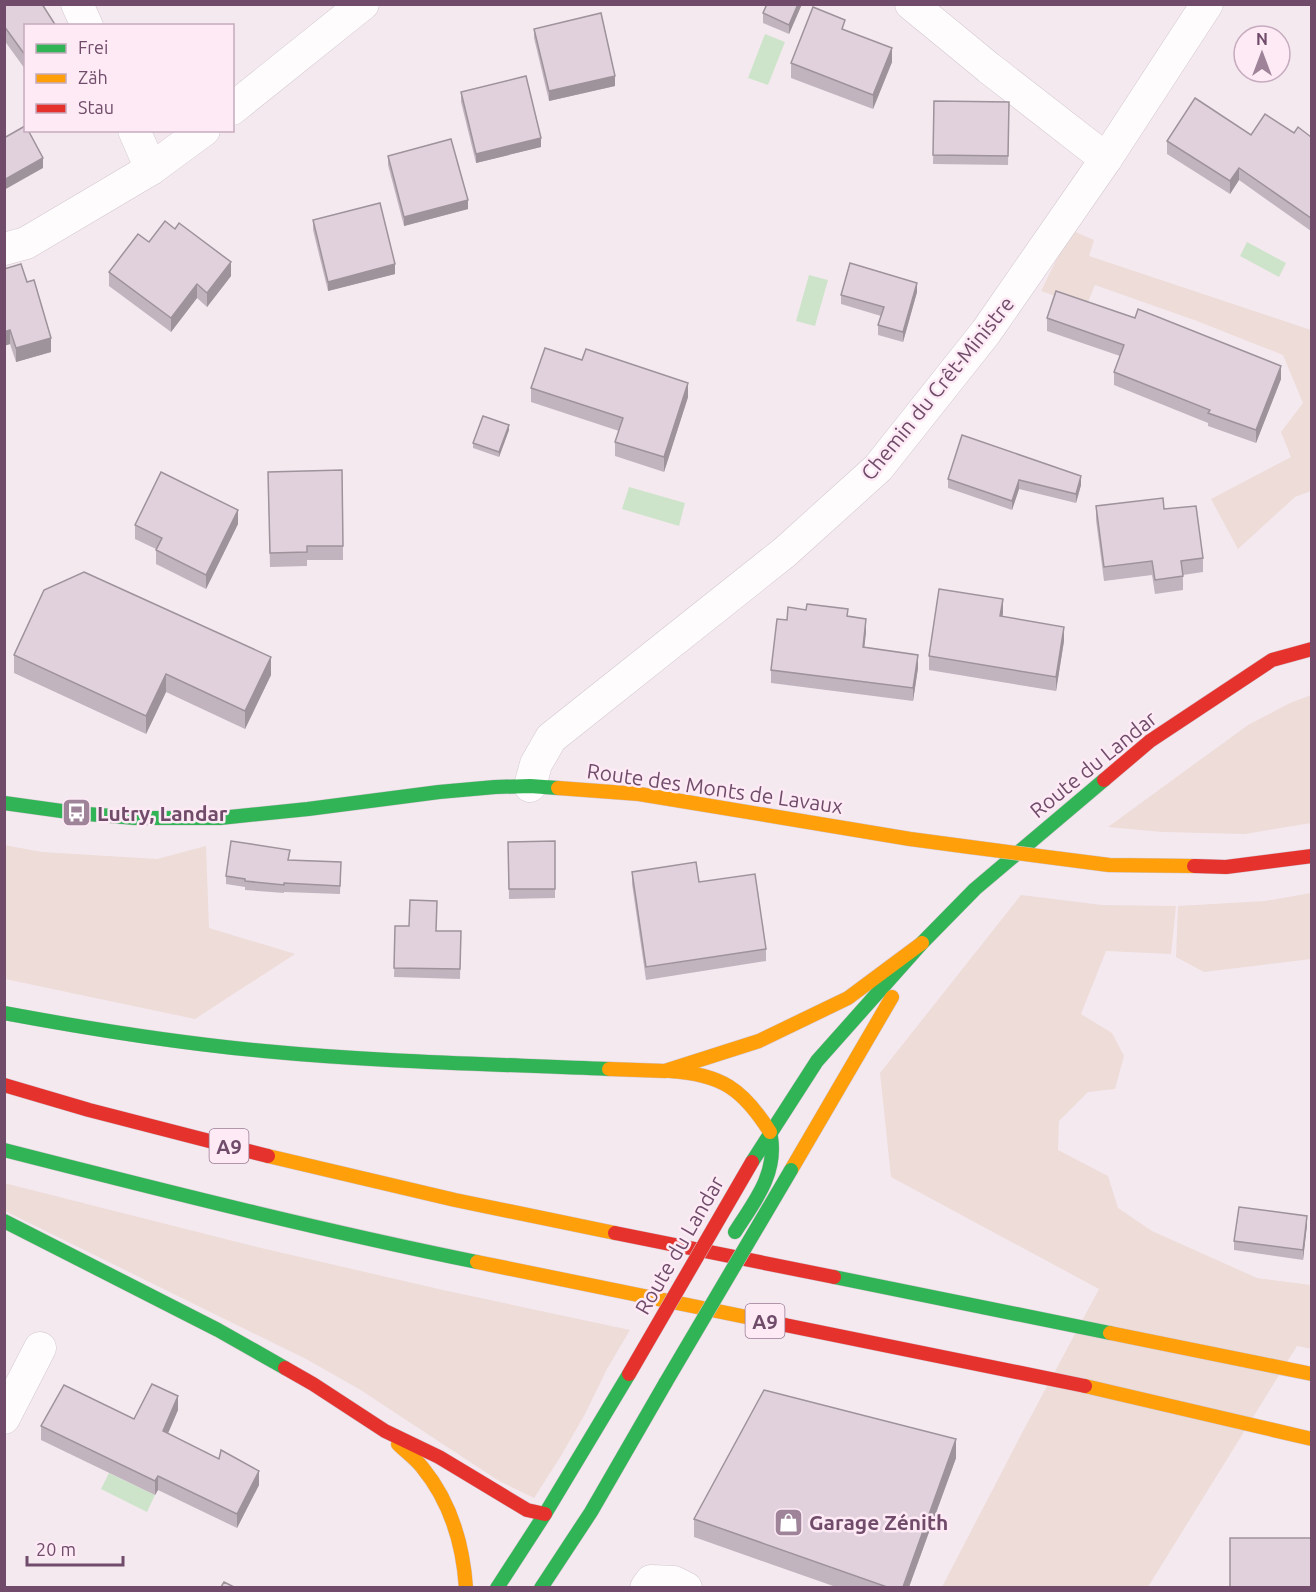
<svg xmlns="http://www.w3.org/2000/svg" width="1316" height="1592" viewBox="0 0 1316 1592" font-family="Ubuntu,sans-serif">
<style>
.green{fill:#eddcd8}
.water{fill:#cde4ca}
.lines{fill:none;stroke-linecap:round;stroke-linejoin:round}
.street-casing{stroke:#d3c7cf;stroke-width:33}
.fast-casing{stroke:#d3c6cf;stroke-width:15}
.slow-casing{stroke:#d3c6cf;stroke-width:15}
.jam-casing{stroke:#d3c6cf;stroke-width:15}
.street{stroke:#fefcfd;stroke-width:32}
.fast{stroke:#30b455;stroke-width:14}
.slow{stroke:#ff9f0a;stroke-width:14}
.jam{stroke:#e5322d;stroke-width:14}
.fast-bridge-casing{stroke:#d3c6cf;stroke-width:15;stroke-linecap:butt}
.slow-bridge-casing{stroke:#d3c6cf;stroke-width:15;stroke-linecap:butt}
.jam-bridge-casing{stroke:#d3c6cf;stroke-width:15;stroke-linecap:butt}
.fast-bridge{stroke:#30b455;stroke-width:14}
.slow-bridge{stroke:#ff9f0a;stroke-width:14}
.jam-bridge{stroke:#e5322d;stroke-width:14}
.wall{fill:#c2b4be}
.shaded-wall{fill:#9e929b}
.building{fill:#e1d1dd;stroke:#9e929b;stroke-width:1.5}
.labels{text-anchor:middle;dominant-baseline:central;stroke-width:5;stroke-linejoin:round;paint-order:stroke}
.shield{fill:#fdeaf5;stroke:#9a7b94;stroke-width:1.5}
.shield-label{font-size:20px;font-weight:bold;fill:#704c6a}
.street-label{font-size:21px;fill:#704c6a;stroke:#fdeaf5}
.poi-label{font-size:21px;font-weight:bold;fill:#704c6a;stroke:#fdeaf5;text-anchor:start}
</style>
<rect width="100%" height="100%" fill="#f5e9f0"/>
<g class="green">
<polygon points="1071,230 1094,240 1089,256 1311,330 1311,491 1295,497 1238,549 1211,499 1291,457 1281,432 1303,403 1283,355 1197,321 1095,285 1086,307 1041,291"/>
<polygon points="1311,695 1311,823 1245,834 1162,832 1108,827 1248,725 1290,703"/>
<polygon points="4,845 42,852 157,859 206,846 209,928 295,954 195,1019 5,979"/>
<polygon points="1311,893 1311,959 1204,972 1176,957 1178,906 1265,901"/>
<polygon points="1021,895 1102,905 1176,906 1171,954 1106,951 1081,1014 1112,1033 1124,1056 1115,1089 1088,1092 1059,1121 1058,1150 1108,1176 1118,1208 1152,1231 1257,1278 1311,1285 1312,1349 1297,1346 1148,1587 942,1587 1022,1433 1099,1289 891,1177 880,1073"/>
<polygon points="4,1183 257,1247 443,1290 630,1330 607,1369 585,1414 561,1456 534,1498 499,1481 359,1389 306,1359 5,1211"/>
</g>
<g class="water">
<polygon points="765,34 785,42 768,85 748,78"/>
<polygon points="1247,242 1286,263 1279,277 1240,256"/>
<polygon points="809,275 828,280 815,326 796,321"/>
<polygon points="629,487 685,503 679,526 622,509"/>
<polygon points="109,1473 155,1495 147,1512 101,1489"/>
</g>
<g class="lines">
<defs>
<g id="street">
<polyline points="77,4 87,26"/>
<polyline points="911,4 989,68 1106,159"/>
<polyline points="232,109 363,4"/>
<polyline points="134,130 151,169"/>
<polyline points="4,249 26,243 97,201 151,169 204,130"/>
<polyline points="530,786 536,764 551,738 785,552 878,468 986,332 1106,159 1207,4"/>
<polyline points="4,1418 40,1348"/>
<polyline points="646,1588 651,1581 674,1582 686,1588"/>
</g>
<g id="fast">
<polyline points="4,803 76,813 135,818 220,818 308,809 439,792 495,787 530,786 558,788"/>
<path d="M4,1013c86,16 173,30 260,38 115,11 230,13 345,18"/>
<path d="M4,1150c157,40 315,80 473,112"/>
<polyline points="752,1162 817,1061 922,943 975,889 1104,780"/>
<polyline points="4,1221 218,1330 285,1368"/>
<path d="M735,1232c19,-30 42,-57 36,-95"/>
<polyline points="834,1277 1110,1333"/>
<polyline points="497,1588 545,1514 629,1374"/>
<polyline points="541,1588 591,1512 666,1382"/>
</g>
<g id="slow">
<polyline points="558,788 639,794 910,839 970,847"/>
<polyline points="609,1069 665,1071 759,1041 848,998 922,943"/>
<path d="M670,1071c51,3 73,18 100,61"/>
<polyline points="268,1156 455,1200 615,1233"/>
<polyline points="791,1170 892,997"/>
<polyline points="477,1262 785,1325"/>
<polyline points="1110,1333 1312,1374"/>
<polyline points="1085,1386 1312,1439"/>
<path d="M398,1444c8,8 17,14 24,23 28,34 41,77 44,121"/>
</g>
<g id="jam">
<polyline points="1104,780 1150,741 1272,660 1312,649"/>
<polyline points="4,1085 89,1110 268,1156"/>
<polyline points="615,1233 834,1277"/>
<polyline points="785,1325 1085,1386"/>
<polyline points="285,1368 313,1384 385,1431 439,1457 527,1510 545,1514"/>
</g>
</defs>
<use href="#street" class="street-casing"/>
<use href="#fast" class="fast-casing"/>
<use href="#slow" class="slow-casing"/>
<use href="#jam" class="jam-casing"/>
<use href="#street" class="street"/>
<use href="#fast" class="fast"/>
<use href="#slow" class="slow"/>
<use href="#jam" class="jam"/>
<defs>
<polyline id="fast-bridge" points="666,1382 791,1170"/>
<polyline id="slow-bridge" points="970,847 1109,865 1194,866"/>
<g id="jam-bridge">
<polyline points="1194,866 1226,867 1312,856"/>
<polyline points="629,1374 752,1162"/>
</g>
</defs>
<use href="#fast-bridge" class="fast-bridge-casing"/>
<use href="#slow-bridge" class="slow-bridge-casing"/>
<use href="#jam-bridge" class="jam-bridge-casing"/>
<use href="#fast-bridge" class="fast-bridge"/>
<use href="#slow-bridge" class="slow-bridge"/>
<use href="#jam-bridge" class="jam-bridge"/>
</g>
<g class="wall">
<polygon points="4,4 42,4 25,69 4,40"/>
<polygon points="802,4 789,34 763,23 763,13"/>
<polygon points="534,29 615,86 549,101 534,38"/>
<polygon points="845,30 892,62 873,109 791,78 791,63"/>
<polygon points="461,92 541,147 476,163 461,102"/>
<polygon points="934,101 1009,102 1008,165 933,164"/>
<polygon points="1294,133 1311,137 1311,231 1239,180 1230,194 1167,154 1167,141 1251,135"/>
<polygon points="388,156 468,209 404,226 388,165"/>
<polygon points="313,220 395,274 328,291 313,230"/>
<polygon points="149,242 231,276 207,307 197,298 171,332 109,286 109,272"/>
<polygon points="4,269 27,282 51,352 16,362 10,344 4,346"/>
<polygon points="917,292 903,342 878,335 878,325 881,316 841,304 841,295"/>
<polygon points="1047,318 1281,379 1256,443 1208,426 1208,423 1114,385 1114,372 1120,356 1047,331"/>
<polygon points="531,388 688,397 664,472 615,456 615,442 619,431 531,402"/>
<polygon points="509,430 499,457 473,448 473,443"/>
<polygon points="268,472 343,546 343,560 307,560 307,566 270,567"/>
<polygon points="1081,476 1081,485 1076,503 1019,489 1012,510 948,488 948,479"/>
<polygon points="1096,506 1164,509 1203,558 1203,572 1183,575 1183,590 1155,594 1152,575 1104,581 1096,520"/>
<polygon points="238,524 206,589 156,564 156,549 135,539 135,525"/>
<polygon points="1003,613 1002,617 1064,641 1056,691 929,670 929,656"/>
<polygon points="848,616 866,632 864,647 918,668 913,701 771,683 771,670 787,620"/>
<polygon points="14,655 271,675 245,729 166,692 146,734 14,673"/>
<polygon points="555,841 555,898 509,899 508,842"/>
<polygon points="290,860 341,862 340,894 284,892 284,893 245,890 245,887 226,884 226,876"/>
<polygon points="632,872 699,882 766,949 766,961 646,980 632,884"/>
<polygon points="395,926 437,931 461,931 460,979 394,977"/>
<polygon points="1307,1225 1303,1260 1234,1250 1234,1241"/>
<polygon points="178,1410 168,1433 259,1485 237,1528 158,1490 155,1495 41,1440 41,1426 134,1419"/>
<polygon points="956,1458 909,1587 836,1587 694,1537 694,1519"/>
</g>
<g class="shaded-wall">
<polygon points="798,4 802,4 789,34 789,25"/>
<polygon points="892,48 892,62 873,109 873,95"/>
<polygon points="615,76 615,86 549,101 549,91"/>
<polygon points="541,138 541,147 476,163 476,154"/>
<polygon points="43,158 43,168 4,190 4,180"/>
<polygon points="1239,168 1239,180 1230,194 1230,181"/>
<polygon points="468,200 468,209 404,226 404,217"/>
<polygon points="231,262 231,276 207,307 207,293"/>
<polygon points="395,264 395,274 328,291 328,282"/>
<polygon points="917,283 917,292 903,342 903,332"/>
<polygon points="197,284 197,298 171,332 171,318"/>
<polygon points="10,330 10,344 4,346 4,332"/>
<polygon points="51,338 51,352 16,362 16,348"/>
<polygon points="1281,366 1281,379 1256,443 1256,430"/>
<polygon points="688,383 688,397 664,472 664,457"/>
<polygon points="509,425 509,430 499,457 499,452"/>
<polygon points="1081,476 1081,485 1076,503 1076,494"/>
<polygon points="1019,480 1019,489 1012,510 1012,501"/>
<polygon points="238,510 238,524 206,589 206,575"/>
<polygon points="1003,599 1003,613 1000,630 1000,616"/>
<polygon points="866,619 866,632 863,660 863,647"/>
<polygon points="1064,627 1064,641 1056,691 1056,677"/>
<polygon points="918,655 918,668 913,701 913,688"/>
<polygon points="271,657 271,675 245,729 245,711"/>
<polygon points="166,674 166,692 146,734 146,716"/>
<polygon points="1307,1216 1307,1225 1303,1260 1303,1250"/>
<polygon points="178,1396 178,1410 163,1445 163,1431"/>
<polygon points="956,1439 956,1458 909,1587 903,1587"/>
<polygon points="259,1471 259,1485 237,1528 237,1514"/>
<polygon points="158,1476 158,1490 155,1495 155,1481"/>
</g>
<g class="building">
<polygon points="4,4 42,4 56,26 26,26 25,55 4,26"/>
<polygon points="767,4 798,4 789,25 763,13"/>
<polygon points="813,7 845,20 842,29 892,48 873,95 791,63"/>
<polygon points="601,13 615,76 549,91 534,29"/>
<polygon points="526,76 541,138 476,154 461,92"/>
<polygon points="1195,98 1251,135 1265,114 1294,133 1298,127 1311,137 1311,218 1239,168 1230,181 1167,141"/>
<polygon points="934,101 1009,102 1008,156 933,155"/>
<polygon points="25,126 26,130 28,130 43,158 4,180 4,138"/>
<polygon points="451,139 468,200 404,217 388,156"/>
<polygon points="380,203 395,264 328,282 313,220"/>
<polygon points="165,221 175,229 179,223 231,262 207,293 197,284 171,318 109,272 138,234 149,242"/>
<polygon points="850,263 917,283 903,332 878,325 884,307 841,295"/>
<polygon points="21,264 27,282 34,280 51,338 16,348 10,330 4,332 4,269"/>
<polygon points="1056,291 1135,318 1138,309 1281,366 1256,430 1208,413 1210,410 1114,372 1124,345 1047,318"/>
<polygon points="545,348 582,360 586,349 688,383 664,457 615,442 623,418 531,388"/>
<polygon points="483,416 509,425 499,452 473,443"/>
<polygon points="962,435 1081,476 1076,494 1019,480 1012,501 948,479"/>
<polygon points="342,470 343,546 307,546 307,552 270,553 268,472"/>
<polygon points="161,472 238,510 206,575 156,550 162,538 135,525"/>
<polygon points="1163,498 1164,509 1196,506 1203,558 1181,561 1183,576 1155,580 1152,561 1104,567 1096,506"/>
<polygon points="84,572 271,657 245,711 166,674 146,716 14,655 44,590"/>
<polygon points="939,589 1003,599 1000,616 1064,627 1056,677 929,656"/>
<polygon points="807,604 848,609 847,616 866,619 863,647 918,655 913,688 771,670 777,619 787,620 788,607 806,610"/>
<polygon points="231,841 290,850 288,860 341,862 340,886 284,883 284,885 245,881 245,879 226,876"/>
<polygon points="555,841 555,889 509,889 508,842"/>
<polygon points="696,862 699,882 755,874 766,949 646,967 632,872"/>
<polygon points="410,900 437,901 436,931 461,931 460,969 394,968 395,926 409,926"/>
<polygon points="1239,1207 1307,1216 1303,1250 1234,1241"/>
<polygon points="152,1384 178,1396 163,1431 219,1459 221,1450 259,1471 237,1514 158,1476 155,1481 41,1426 64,1385 134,1419"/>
<polygon points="764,1390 956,1439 903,1587 887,1587 694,1519"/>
<rect x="1230" y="1538" width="81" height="49"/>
<polygon points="224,1582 234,1587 221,1587"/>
</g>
<defs>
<symbol id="bus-square" viewBox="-11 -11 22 22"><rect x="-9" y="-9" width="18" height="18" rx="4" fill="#9f8399" stroke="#fdeaf5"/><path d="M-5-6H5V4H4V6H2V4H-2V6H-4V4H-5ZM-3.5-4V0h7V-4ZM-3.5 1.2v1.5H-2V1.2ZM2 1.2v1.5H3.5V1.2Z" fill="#fff"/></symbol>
<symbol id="shop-square" viewBox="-11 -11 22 22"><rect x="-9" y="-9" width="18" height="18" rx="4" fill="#9f8399" stroke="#fdeaf5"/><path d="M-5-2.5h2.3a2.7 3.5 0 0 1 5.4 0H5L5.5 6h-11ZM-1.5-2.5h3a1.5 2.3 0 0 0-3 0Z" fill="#fff"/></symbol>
</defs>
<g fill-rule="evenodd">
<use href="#bus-square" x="60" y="796" width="33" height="33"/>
<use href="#shop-square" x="772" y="1506" width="33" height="33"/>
</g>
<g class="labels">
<g class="shield">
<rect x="209.5" y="1129" width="39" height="34" rx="4.5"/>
<rect x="745.5" y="1304" width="39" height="34" rx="4.5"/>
</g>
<g class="shield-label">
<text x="229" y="1146">A9</text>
<text x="765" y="1321">A9</text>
</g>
<g class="street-label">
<text transform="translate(937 388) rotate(-51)">Chemin du Crêt-Ministre</text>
<text transform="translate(1093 764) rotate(-39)">Route du Landar</text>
<text transform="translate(715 788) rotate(8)">Route des Monts de Lavaux</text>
<text transform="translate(679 1245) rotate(-60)">Route du Landar</text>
</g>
<g class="poi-label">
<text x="97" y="813">Lutry, Landar</text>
<text x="809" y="1522">Garage Zénith</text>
</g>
</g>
<rect width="1316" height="1592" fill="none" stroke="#704c6a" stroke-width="12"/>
<rect x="24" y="24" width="210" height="108" fill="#fdeaf5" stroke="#c5abbd" stroke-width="1.5"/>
<rect x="36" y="44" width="30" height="9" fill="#30b455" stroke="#c5abbd" stroke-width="1.5"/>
<text x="78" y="54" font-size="18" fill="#704c6a">Frei</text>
<rect x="36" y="74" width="30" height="9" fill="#ff9f0a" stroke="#c5abbd" stroke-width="1.5"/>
<text x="78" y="84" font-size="18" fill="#704c6a">Zäh</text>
<rect x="36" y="104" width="30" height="9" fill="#e5322d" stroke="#c5abbd" stroke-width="1.5"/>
<text x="78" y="114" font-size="18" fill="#704c6a">Stau</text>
<g transform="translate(1262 54)"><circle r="28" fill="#fdeaf5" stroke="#c5abbd" stroke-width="1.5"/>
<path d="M0-4.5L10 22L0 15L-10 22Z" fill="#9f8399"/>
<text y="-9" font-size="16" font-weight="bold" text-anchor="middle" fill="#704c6a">N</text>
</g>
<path d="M27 1556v9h96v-9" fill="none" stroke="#704c6a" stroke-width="3"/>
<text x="36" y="1556" font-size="18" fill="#704c6a" stroke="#fdeaf5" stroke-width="4.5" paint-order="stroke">20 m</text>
</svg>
